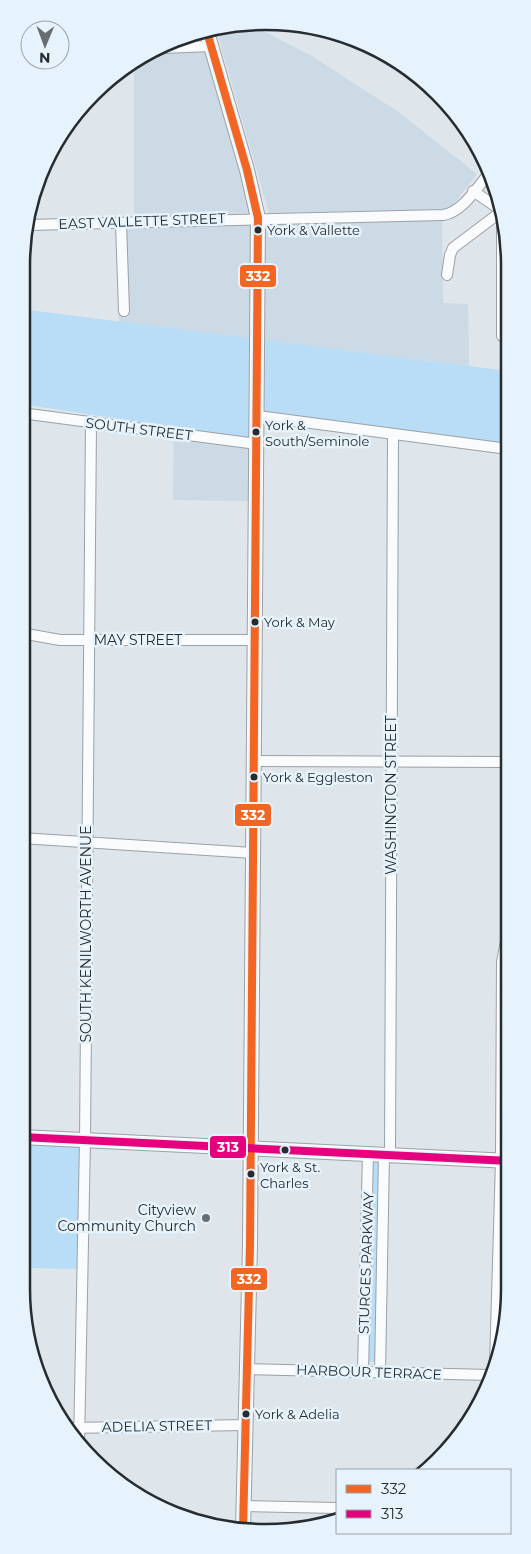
<svg xmlns="http://www.w3.org/2000/svg" width="531" height="1554" viewBox="0 0 531 1554" font-family="Montserrat,sans-serif">
<style>
.built{fill:#cbdae4}
.green{fill:#b9ddf6}
.lines{fill:none;stroke-linecap:round;stroke-linejoin:round}
.minor-casing{stroke:#9ba1a6;stroke-width:12}
.major-casing{stroke:#9ba1a6;stroke-width:16}
.minor{stroke:#fafbfc;stroke-width:10}
.major{stroke:#fafbfc;stroke-width:14}
.bus-1-casing{stroke:#e6f3fd;stroke-width:11}
.bus-2-casing{stroke:#e6f3fd;stroke-width:11}
.bus-1{stroke:#f26522;stroke-width:8}
.bus-2{stroke:#e5007d;stroke-width:8}
.bus-dot{fill:#272c30;stroke:#e6f3fd;stroke-width:2}
.poi-dot{fill:#676d71;stroke:#e6f3fd;stroke-width:2}
.labels{text-anchor:middle;dominant-baseline:central;stroke-width:5;stroke-linejoin:round;paint-order:stroke}
.bus-label{font-size:13px;fill:#272c30;stroke:#e6f3fd;text-anchor:start}
.street-label{font-size:14px;fill:#272c30;stroke:#e6f3fd}
.poi-label{font-size:14px;fill:#272c30;stroke:#e6f3fd;text-anchor:end}
.rim{fill:none;stroke:#272c30;stroke-width:2.5}
.line-badge{stroke:#e6f3fd;stroke-width:2}
.badge-label{font-size:14px;text-anchor:middle;font-weight:bold;fill:#fff}
</style>
<rect width="100%" height="100%" fill="#dee5eb"/>
<g class="built">
<polygon points="233,23 249,24 310,55 397,111 477,174 450,209 269,213 216,29"/>
<polygon points="200,35 252,213 134,217 134,62 143,54"/>
<polygon points="442,215 443,303 468,304 469,366 119,322 116,225"/>
<polygon points="174,427 252,439 253,501 173,500"/>
</g>
<g class="green">
<polygon points="21,309 508,371 508,446 252,411 252,439 21,404"/>
<polygon points="21,1143 80,1146 77,1269 21,1268"/>
<polygon points="371,1162 381,1163 377,1362 366,1362"/>
</g>
<g class="lines">
<defs>
<g id="minor">
<polyline points="162,48 211,46"/>
<polyline points="384,55 420,79"/>
<polyline points="473,191 501,210"/>
<polyline points="121,223 124,311"/>
<path d="M27,225l416,-10c20,-3 35,-29 48,-44"/>
<polyline points="447,275 450,255 453,248 502,211"/>
<polyline points="502,336 502,214"/>
<polyline points="21,413 257,444"/>
<polyline points="258,416 508,449"/>
<polyline points="21,633 60,640 256,640"/>
<polyline points="254,761 509,762"/>
<polyline points="21,838 253,853"/>
<polyline points="390,1155 393,434"/>
<polyline points="495,1365 501,1160 502,962 509,926"/>
<polyline points="247,1369 491,1375"/>
<polyline points="363,1372 368,1154"/>
<polyline points="380,1372 384,1155"/>
<polyline points="68,1428 246,1425"/>
<polyline points="79,1445 85,1141 91,422"/>
<polyline points="244,1506 337,1508"/>
</g>
<g id="major">
<polyline points="207,32 247,170 258,218 250,1245 243,1530"/>
<polyline points="21,1137 510,1161"/>
</g>
</defs>
<use href="#minor" class="minor-casing"/>
<use href="#major" class="major-casing"/>
<use href="#minor" class="minor"/>
<use href="#major" class="major"/>
<defs>
<polyline id="bus-1" points="207,32 247,170 258,218 250,1245 243,1530"/>
<polyline id="bus-2" points="21,1137 510,1161"/>
</defs>
<use href="#bus-1" class="bus-1-casing"/>
<use href="#bus-2" class="bus-2-casing"/>
<use href="#bus-1" class="bus-1"/>
<use href="#bus-2" class="bus-2"/>
</g>
<g class="bus-dot">
<circle cx="258" cy="230" r="4.5"/>
<circle cx="256" cy="432" r="4.5"/>
<circle cx="255" cy="622" r="4.5"/>
<circle cx="254" cy="777" r="4.5"/>
<circle cx="285" cy="1150" r="4.5"/>
<circle cx="251" cy="1174" r="4.5"/>
<circle cx="246" cy="1414" r="4.5"/>
</g>
<circle class="poi-dot" cx="206" cy="1218" r="5"/>
<g class="labels">
<g class="bus-label">
<text x="267" y="230">York &amp; Vallette</text>
<text x="265" y="425">York &amp;<tspan x="265" dy="16">South/Seminole</tspan></text>
<text x="264" y="622">York &amp; May</text>
<text x="263" y="777">York &amp; Eggleston</text>
<text x="260" y="1167">York &amp; St.<tspan x="260" dy="16">Charles</tspan></text>
<text x="255" y="1414">York &amp; Adelia</text>
</g>
<g class="street-label">
<text transform="translate(142 221) rotate(-2)">EAST VALLETTE STREET</text>
<text transform="translate(139 429) rotate(7)">SOUTH STREET</text>
<text x="138" y="640">MAY STREET</text>
<text transform="translate(391 795) rotate(-90)">WASHINGTON STREET</text>
<text transform="translate(86 934) rotate(-90)">SOUTH KENILWORTH AVENUE</text>
<text transform="translate(366 1263) rotate(-88)">STURGES PARKWAY</text>
<text transform="translate(369 1372) rotate(2)">HARBOUR TERRACE</text>
<text transform="translate(157 1426) rotate(-1)">ADELIA STREET</text>
</g>
<g class="poi-label">
<text x="196" y="1210">Cityview<tspan x="196" dy="16">Community Church</tspan></text>
</g>
</g>
<path d="M0 0H531V1554H0ZM265 30H266A235 235 0 0 1 501 265V1289A235 235 0 0 1 266 1524H265A235 235 0 0 1 30 1289V265A235 235 0 0 1 265 30Z" fill="#e6f3fd" fill-rule="evenodd"/>
<path class="rim" d="M265 30H266A235 235 0 0 1 501 265V1289A235 235 0 0 1 266 1524H265A235 235 0 0 1 30 1289V265A235 235 0 0 1 265 30Z"/>
<g class="line-badge">
<rect x="239" y="264" width="38" height="24" rx="5" fill="#f26522"/>
<rect x="234" y="803" width="38" height="24" rx="5" fill="#f26522"/>
<rect x="209" y="1135" width="38" height="24" rx="5" fill="#e5007d"/>
<rect x="230" y="1267" width="38" height="24" rx="5" fill="#f26522"/>
</g>
<g class="badge-label">
<text x="258" y="281">332</text>
<text x="253" y="820">332</text>
<text x="228" y="1152">313</text>
<text x="249" y="1284">332</text>
</g>
<rect x="336" y="1469" width="175" height="65" fill="#e6f3fd" stroke="#9aa3ab"/>
<rect x="346" y="1485" width="25" height="8" fill="#f26522" stroke="#9aa3ab"/>
<text x="381" y="1494" font-size="15" fill="#272c30">332</text>
<rect x="346" y="1510" width="25" height="8" fill="#e5007d" stroke="#9aa3ab"/>
<text x="381" y="1519" font-size="15" fill="#272c30">313</text>
<g transform="translate(45 45) rotate(181)"><circle r="24" fill="#e6f3fd" stroke="#9aa3ab"/>
<path d="M0-4L9 19L0 12L-9 19Z" fill="#676d71"/>
<text y="-8" font-size="14" font-weight="bold" text-anchor="middle" fill="#272c30">N</text>
</g>
</svg>
